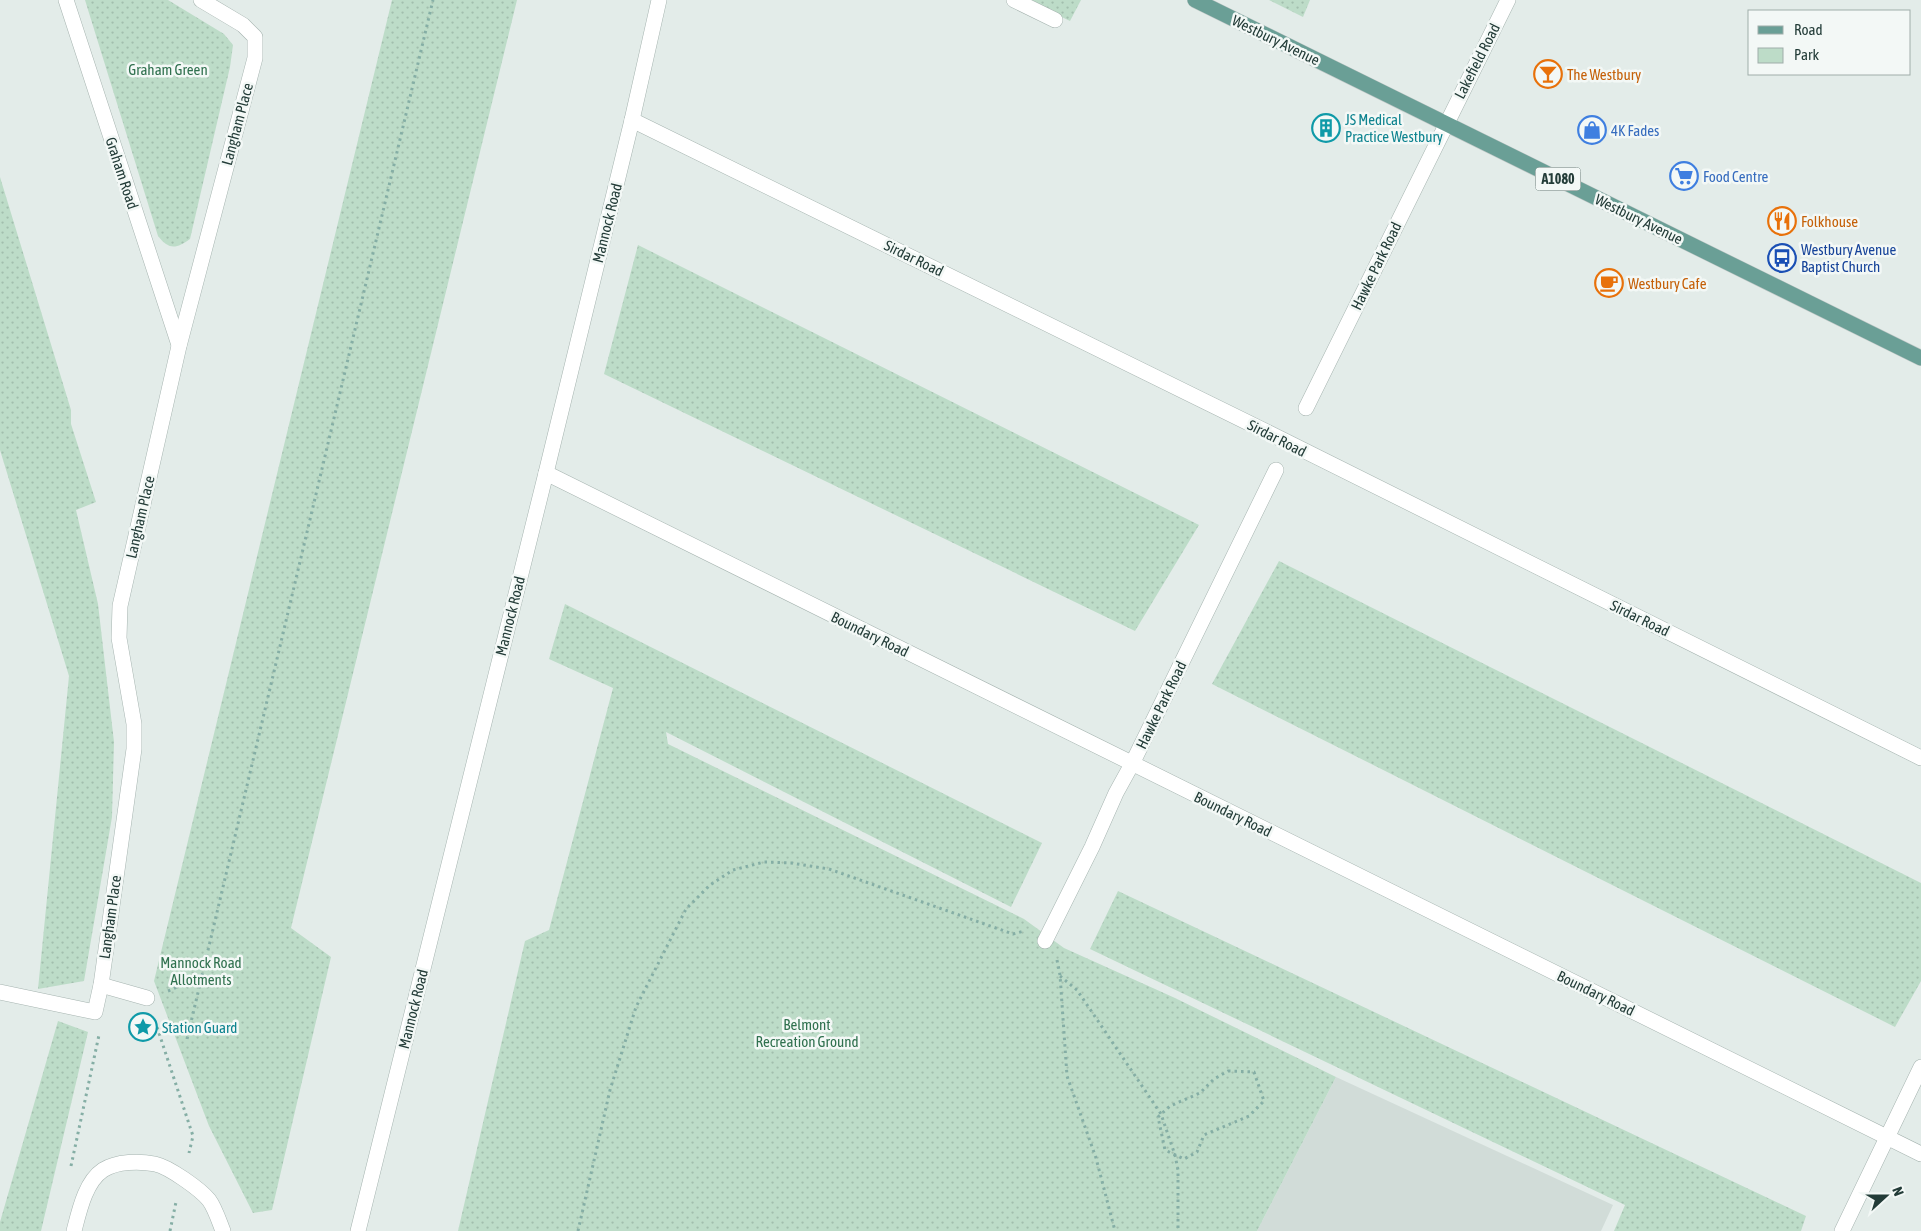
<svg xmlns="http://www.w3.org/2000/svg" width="1921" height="1231" viewBox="0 0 1921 1231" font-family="'Asap Condensed',sans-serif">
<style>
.built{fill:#d1dcd8}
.green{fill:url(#green-dots)}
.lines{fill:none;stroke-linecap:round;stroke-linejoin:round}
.service-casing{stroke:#a6b4b0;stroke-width:16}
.minor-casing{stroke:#a6b4b0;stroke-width:16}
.primary-casing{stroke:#c1c8c7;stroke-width:16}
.path{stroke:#85aea5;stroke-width:3;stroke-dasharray:2.5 4;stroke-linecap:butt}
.service{stroke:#fff;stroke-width:15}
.minor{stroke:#fff;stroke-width:15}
.primary{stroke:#6a9f96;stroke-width:15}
.labels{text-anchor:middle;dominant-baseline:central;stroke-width:5;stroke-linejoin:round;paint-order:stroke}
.shield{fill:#f3f8f6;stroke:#617471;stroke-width:1}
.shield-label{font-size:14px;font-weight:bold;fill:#233c38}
.street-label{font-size:15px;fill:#233c38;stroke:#f3f8f6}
.park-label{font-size:15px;fill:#30714f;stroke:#f3f8f6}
.food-label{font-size:15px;fill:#c56008;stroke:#f3f8f6;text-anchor:start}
.culture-label{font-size:15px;fill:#0d838f;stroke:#f3f8f6;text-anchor:start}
.shop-label{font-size:15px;fill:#366cbe;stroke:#f3f8f6;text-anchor:start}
.transit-label{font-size:15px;fill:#164399;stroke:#f3f8f6;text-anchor:start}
</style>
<defs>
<pattern id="green-dots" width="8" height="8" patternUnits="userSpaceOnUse" patternTransform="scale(1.25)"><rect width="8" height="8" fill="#bddcc8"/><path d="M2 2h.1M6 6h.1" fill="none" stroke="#a2bead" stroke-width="1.8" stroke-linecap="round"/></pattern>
</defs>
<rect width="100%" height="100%" fill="#e3ece9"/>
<polygon class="built" points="1336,1077 1613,1205 1601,1231 1257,1231"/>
<g class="green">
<path d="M85,0h83l56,34 9,11 -3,22 -40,172c-14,10 -21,11 -32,-3z"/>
<polygon points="392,0 517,0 291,928 331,957 272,1210 253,1213 209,1126 154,981"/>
<polygon points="1027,0 1081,0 1070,21"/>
<polygon points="1269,0 1310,0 1303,17"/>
<polygon points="0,177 71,410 71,424 96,502 76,510 98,604 114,742 112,817 84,981 38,989 69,676 0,450"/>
<polygon points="638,245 1199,525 1135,631 604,374"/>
<polygon points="1279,561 1921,883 1921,981 1895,1027 1212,684"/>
<polygon points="565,604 1042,843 1011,907 666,732 668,744 1024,919 1064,948 1175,998 1336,1077 1257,1231 458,1231 525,941 549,930 613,688 549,659"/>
<polygon points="1118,891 1806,1216 1801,1231 1614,1231 1625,1205 1090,949"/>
<polygon points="58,1021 88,1032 41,1231 0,1231 0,1222"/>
</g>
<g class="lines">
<defs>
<polyline id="service" points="1014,0 1055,20"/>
<g id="minor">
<polyline points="66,0 179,345"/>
<polyline points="632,120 1269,433 1921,758"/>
<polyline points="1306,408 1508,0"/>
<polyline points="546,473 1921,1154"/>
<polyline points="1045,941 1092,847 1116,793 1132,764 1276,470"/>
<polyline points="101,985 147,998"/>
<polyline points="0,992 95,1012 101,985 134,749 134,724 119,638 120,606 179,346 255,58 255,37 243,25 201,0"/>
<path d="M74,1231c5,-19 11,-49 29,-61 14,-9 37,-9 52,-6 14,3 45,25 54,36 6,8 10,21 14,31"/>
<polyline points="358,1231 546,473 632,120 659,0"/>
<polyline points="1842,1231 1921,1067"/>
</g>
<polyline id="primary" points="1195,0 1921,358"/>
</defs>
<use href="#service" class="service-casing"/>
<use href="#minor" class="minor-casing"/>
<use href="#primary" class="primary-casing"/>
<g class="path">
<polyline points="1057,960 1060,975 1067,1076 1096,1158 1115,1231"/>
<polyline points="1060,976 1077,990 1161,1114 1175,1155 1178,1170 1178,1231"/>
<polyline points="168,991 201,977"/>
<polyline points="155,1021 193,1136 189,1153"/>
<polyline points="187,1039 433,0"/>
<polygon points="1228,1071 1254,1072 1264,1101 1249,1116 1204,1135 1197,1152 1184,1159 1165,1150 1158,1117 1170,1106 1200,1093 1214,1079"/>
<polyline points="71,1166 99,1035"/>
<polyline points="170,1231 176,1202"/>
<polyline points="578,1231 610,1090 636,1007 686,909 710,885 733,870 764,862 791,863 829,869 1013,934 1024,931"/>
</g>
<use href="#service" class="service"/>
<use href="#minor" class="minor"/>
<use href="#primary" class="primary"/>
</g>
<defs>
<symbol id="bar-ring" viewBox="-11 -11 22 22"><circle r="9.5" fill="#f3f8f6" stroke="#e8710a" stroke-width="1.5"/><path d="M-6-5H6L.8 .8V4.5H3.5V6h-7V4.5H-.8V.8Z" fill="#e8710a"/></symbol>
<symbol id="building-ring" viewBox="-11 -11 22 22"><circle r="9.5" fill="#f3f8f6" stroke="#0f9aa8" stroke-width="1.5"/><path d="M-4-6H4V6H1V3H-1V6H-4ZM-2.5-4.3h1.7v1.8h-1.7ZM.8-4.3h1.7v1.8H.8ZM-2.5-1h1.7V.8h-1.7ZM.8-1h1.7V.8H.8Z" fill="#0f9aa8"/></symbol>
<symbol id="shop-ring" viewBox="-11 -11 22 22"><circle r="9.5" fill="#f3f8f6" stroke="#3f7fe0" stroke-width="1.5"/><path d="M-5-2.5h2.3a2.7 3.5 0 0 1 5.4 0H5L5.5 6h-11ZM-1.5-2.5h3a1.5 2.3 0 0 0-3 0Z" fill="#3f7fe0"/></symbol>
<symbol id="supermarket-ring" viewBox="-11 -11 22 22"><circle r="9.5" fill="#f3f8f6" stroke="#3f7fe0" stroke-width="1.5"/><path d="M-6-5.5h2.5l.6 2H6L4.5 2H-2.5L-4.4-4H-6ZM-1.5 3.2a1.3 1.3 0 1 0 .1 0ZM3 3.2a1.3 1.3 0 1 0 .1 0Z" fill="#3f7fe0"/></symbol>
<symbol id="restaurant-ring" viewBox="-11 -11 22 22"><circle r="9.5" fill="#f3f8f6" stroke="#e8710a" stroke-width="1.5"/><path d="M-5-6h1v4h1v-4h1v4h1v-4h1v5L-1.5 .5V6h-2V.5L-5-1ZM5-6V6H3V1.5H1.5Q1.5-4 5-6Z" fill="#e8710a"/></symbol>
<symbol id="bus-ring" viewBox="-11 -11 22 22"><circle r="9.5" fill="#f3f8f6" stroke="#1a4fb4" stroke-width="1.5"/><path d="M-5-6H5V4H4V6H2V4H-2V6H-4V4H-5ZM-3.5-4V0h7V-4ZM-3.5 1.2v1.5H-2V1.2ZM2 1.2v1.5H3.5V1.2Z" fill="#1a4fb4"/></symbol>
<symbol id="cafe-ring" viewBox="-11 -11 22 22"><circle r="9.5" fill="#f3f8f6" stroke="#e8710a" stroke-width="1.5"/><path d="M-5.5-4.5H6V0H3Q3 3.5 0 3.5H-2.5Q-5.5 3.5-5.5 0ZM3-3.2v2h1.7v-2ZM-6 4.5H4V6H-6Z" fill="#e8710a"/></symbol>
<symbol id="sight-ring" viewBox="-11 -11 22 22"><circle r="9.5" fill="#f3f8f6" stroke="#0f9aa8" stroke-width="1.5"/><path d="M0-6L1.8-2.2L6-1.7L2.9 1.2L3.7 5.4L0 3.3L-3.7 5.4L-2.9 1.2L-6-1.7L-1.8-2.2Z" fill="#0f9aa8"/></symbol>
</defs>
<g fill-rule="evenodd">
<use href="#bar-ring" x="1532" y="58" width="32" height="32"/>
<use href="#building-ring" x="1310" y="112" width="32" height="32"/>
<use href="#shop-ring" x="1576" y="114" width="32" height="32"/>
<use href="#supermarket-ring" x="1668" y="160" width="32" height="32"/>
<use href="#restaurant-ring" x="1766" y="205" width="32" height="32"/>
<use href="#bus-ring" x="1766" y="242" width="32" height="32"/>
<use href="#cafe-ring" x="1593" y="267" width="32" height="32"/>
<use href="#sight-ring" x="127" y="1011" width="32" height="32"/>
</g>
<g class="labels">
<rect class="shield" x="1535.5" y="167.5" width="45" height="23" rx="4"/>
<g class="shield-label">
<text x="1558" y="179">A1080</text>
</g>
<g class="street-label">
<text transform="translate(1276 40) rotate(26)">Westbury Avenue</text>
<text transform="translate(1477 61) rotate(-63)">Lakefield Road</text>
<text transform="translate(237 124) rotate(-75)">Langham Place</text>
<text transform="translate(122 173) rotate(72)">Graham Road</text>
<text transform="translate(1639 219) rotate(26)">Westbury Avenue</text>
<text transform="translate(607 223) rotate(-76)">Mannock Road</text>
<text transform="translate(914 258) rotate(26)">Sirdar Road</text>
<text transform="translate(1376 266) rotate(-64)">Hawke Park Road</text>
<text transform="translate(1277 438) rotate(27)">Sirdar Road</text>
<text transform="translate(140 517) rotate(-77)">Langham Place</text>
<text transform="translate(510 616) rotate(-76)">Mannock Road</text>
<text transform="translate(1640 618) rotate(26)">Sirdar Road</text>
<text transform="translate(870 634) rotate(26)">Boundary Road</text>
<text transform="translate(1161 705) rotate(-64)">Hawke Park Road</text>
<text transform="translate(1233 814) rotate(26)">Boundary Road</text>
<text transform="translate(110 917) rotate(-82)">Langham Place</text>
<text transform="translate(1596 993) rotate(26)">Boundary Road</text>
<text transform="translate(413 1009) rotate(-76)">Mannock Road</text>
</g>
<g class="park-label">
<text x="168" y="69">Graham Green</text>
<text x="201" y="962">Mannock Road<tspan x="201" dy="17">Allotments</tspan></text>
<text x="807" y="1024">Belmont<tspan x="807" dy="17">Recreation Ground</tspan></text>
</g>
<g class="food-label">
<text x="1567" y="74">The Westbury</text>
<text x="1801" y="221">Folkhouse</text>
<text x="1628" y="283">Westbury Cafe</text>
</g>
<g class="culture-label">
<text x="1345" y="119">JS Medical<tspan x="1345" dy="17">Practice Westbury</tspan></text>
<text x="162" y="1027">Station Guard</text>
</g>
<g class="shop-label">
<text x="1611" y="130">4K Fades</text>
<text x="1703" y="176">Food Centre</text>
</g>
<g class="transit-label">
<text x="1801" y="249">Westbury Avenue<tspan x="1801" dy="17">Baptist Church</tspan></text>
</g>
</g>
<rect x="1748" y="10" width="162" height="65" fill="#f3f8f6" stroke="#a0adaa"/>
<rect x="1758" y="26" width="25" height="8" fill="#6a9f96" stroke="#a0adaa"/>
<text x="1794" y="35" font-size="15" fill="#233c38">Road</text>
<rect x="1758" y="48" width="25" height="15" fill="#bddcc8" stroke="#a0adaa"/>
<text x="1794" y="60" font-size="15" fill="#233c38">Park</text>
<g transform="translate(1886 1196) rotate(69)" stroke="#f3f8f6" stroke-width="4" paint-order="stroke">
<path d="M0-4L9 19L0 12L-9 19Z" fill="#233c38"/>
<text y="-8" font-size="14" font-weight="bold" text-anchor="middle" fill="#233c38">N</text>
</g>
</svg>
